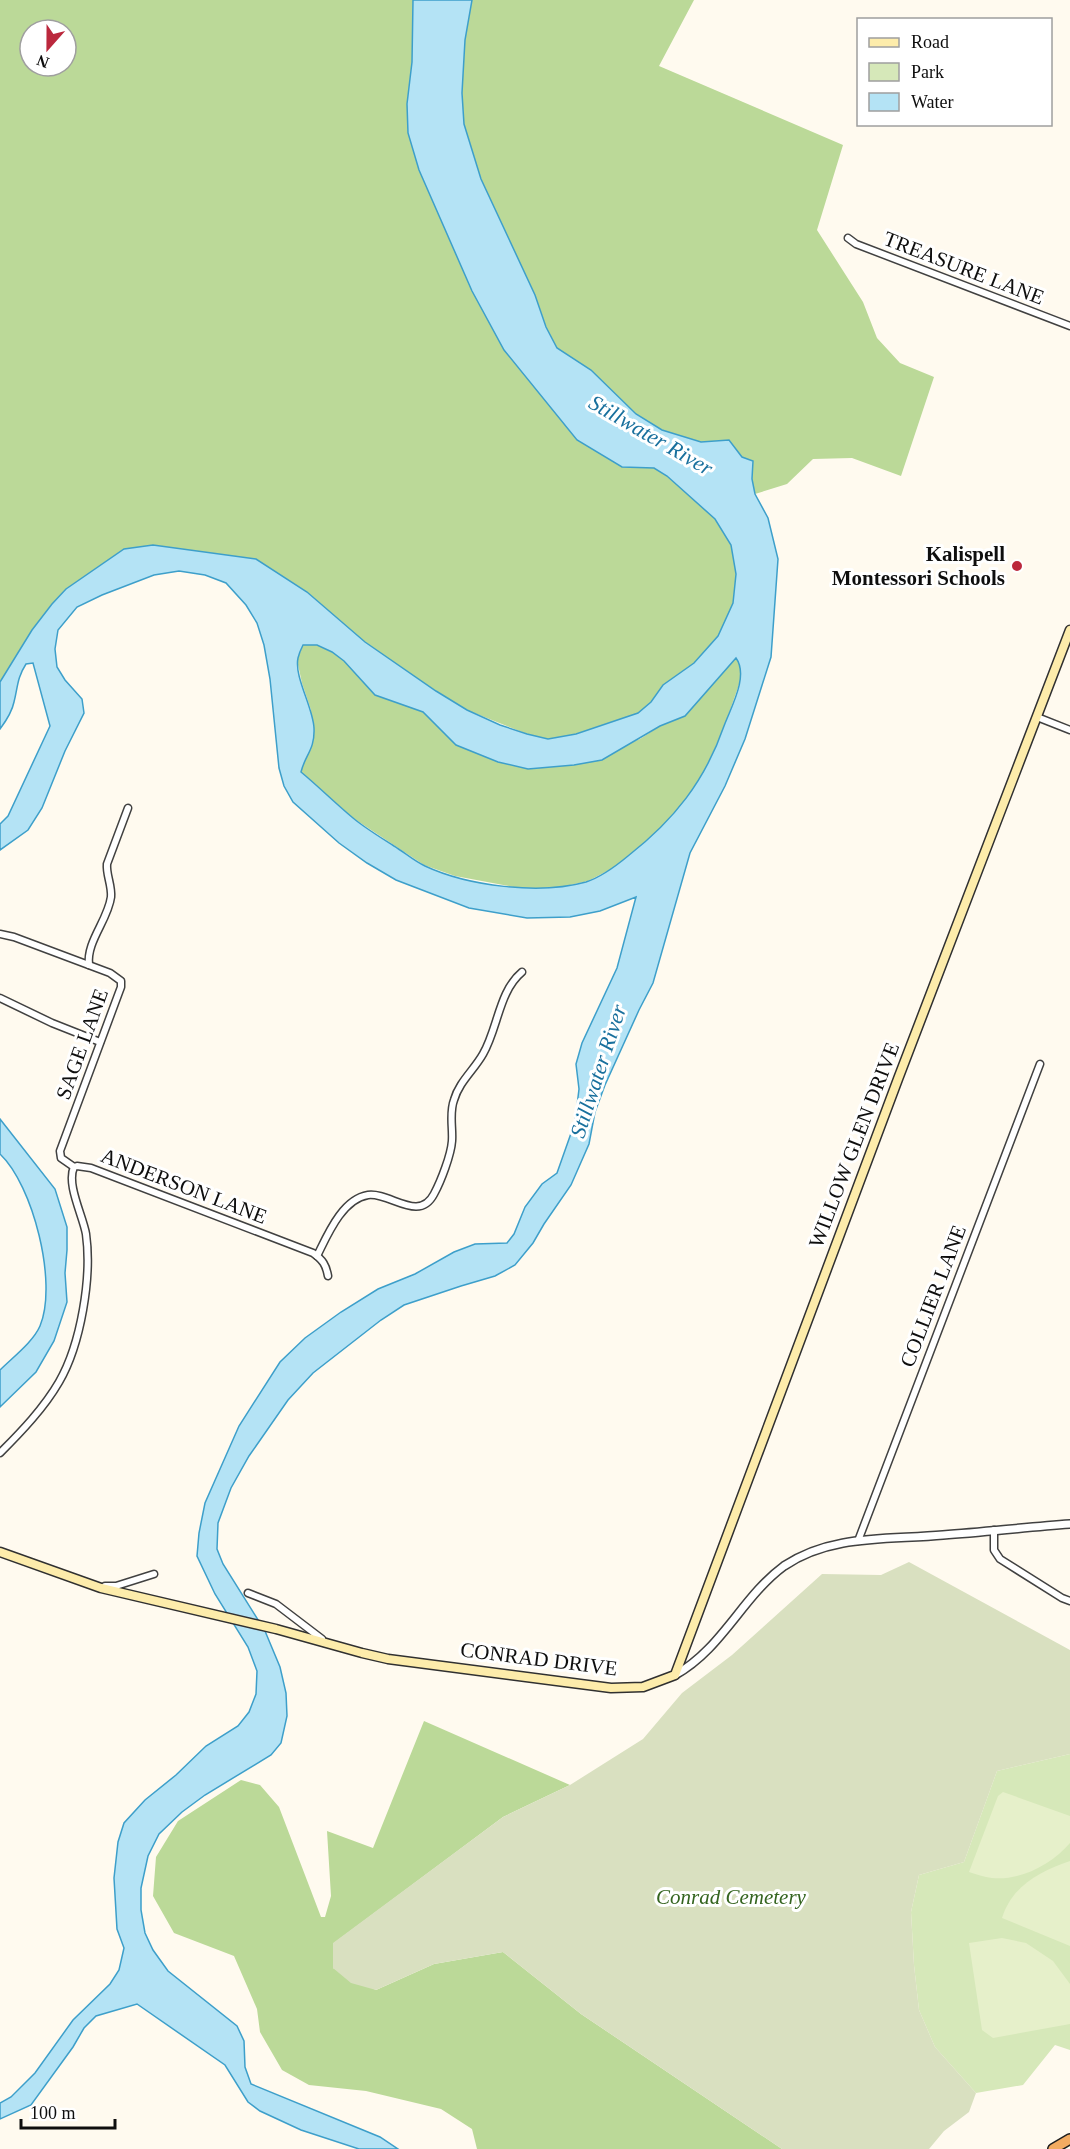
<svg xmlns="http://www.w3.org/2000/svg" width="1070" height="2149" font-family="Georgia,serif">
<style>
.green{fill:#d6e8b9}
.forest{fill:#bbd998;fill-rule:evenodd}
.cemetery{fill:#d9e0c0}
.pitch{fill:#e6f0ca}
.water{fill:#b4e3f5;stroke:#3d9fca;stroke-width:1.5;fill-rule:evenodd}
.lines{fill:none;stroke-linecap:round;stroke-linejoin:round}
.minor-casing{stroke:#414141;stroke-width:9}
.tertiary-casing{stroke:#414141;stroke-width:10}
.secondary-casing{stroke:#303030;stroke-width:11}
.trunk-casing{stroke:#1f1f1f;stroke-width:12}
.minor{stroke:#fff;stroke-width:6}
.tertiary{stroke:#fff;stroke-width:7}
.secondary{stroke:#fdecab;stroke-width:8}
.trunk{stroke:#f3ab61;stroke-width:9}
.poi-dot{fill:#bb283d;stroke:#fff;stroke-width:2}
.labels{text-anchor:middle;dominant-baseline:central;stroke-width:6;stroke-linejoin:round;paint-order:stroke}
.street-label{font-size:21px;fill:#0e0e0e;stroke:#fff}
.poi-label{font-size:21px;font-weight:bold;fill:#0e0e0e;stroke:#fff;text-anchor:end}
.park-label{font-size:21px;font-style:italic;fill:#34641f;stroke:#fff}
.water-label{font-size:22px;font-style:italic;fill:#19709d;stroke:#fff}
</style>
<rect width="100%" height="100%" fill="#fffaef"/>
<!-- green -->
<path class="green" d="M1070,1754v296l-15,-5 -32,40 -47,8 -41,-46 -16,-37 -5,-45 -3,-53 8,-37 45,-13 33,-91z"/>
<!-- forest -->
<g class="forest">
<path d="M0,0h413l-1,62 -5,42 215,363 32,1 13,8 48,43 16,26 5,29 -3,29 -15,33 -24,27 -31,22 -12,17 -13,11 -62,21 -28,5 -21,-5 -60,-24 -64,-40 -38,-28 -58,-50 -51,-33 -103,-14 -29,4 -58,40 -14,15 -20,26 -32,52zM30,30h36v36h-36z"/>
<path d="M472,0h222l-35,66 184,79 -26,85 46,72 14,36 23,25 34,14 -33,99 -49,-18 -39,1 -26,25 -32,10 -3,-15 1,-18 -11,-4 -13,-17 -28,2 -39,-12 -26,-16 -45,-43 -34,-23 -11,-21 -11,-32 -54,-116 -17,-55 -2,-31 3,-53z"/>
<path d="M303,645h14l15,7 12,9 31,34 48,17 33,33 42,17 30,7 46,-4 66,-26 20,-13 25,-10 51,-59 5,8 1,11 -19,54 -20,44 -20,30 -18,21 -21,19 -31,24 -25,13 -27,6 -37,2 -69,-13 -31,-11 -71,-47 -52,-46 10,-62 -9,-27 -5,-23z"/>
<path d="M424,1721l146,64 -67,32 -169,126 -1,25 43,22 58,-26 69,-12 78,62 201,135h-305l-5,-20 -31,-20 -75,-18 -57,-6 -27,-15 -22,-38 -3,-23 -23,-53 -60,-23 -21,-37 3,-39 22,-36 63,-41 19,5 19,22 42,110h4l6,-21 -4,-65 46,17z"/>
</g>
<!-- cemetery -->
<path class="cemetery" d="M909,1562l161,88v104l-73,17 -33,91 -45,13 -8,37 3,53 5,45 16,37 41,46 -7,19 -25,19 -15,18h-147l-201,-135 -78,-62 -69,12 -58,26 -25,-7 -18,-15v-25l170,-126 67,-32 73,-46 39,-46 50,-38 90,-81 59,1z"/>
<!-- pitch -->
<g class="pitch">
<path d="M1003,1792l67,24v27c-18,21 -49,38 -78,35 -8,-1 -16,-4 -23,-6l29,-76z"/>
<path d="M1070,1861v85l-68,-28c10,-32 38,-47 68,-57z"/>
<path d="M1002,1938l24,5 27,18 17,23v40l-77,14 -11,-8 -13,-87z"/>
</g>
<!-- water -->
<g class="water">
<path d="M413,0h59l-7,40 -3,53 2,31 17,55 54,116 11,32 11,21 34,22 45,44 26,16 39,12 28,-2 13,17 11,4 -1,18 3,15 13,24 10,41 -7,98 -26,82 -20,47 -35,67 -37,130 -14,27 -34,75 -10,27 -6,32 -18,41 -27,39 -11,19 -18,22 -20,11 -34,10 -57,19 -23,15 -68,53 -25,27 -39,56 -18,32 -13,35 -1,26 6,15 42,67 15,36 6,26 1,23 -6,27 -10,12 -66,40 -23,17 -23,22 -11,22 -7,32v22l4,23 8,17 15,21 69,55 7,15 1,26 6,17 129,53 18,12h-39l-58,-19 -41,-19 -12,-9 -23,-37 -88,-61 -41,12 -12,12 -11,19 -42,58 -31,14v-16l11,-6 24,-24 38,-53 37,-36 9,-14 5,-22 -7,-19 -3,-51 4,-36 6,-19 21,-23 31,-25 30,-29 32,-20 11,-14 7,-18 1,-23 -9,-24 -33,-53 -18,-38 2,-23 6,-30 34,-77 41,-64 25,-24 36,-26 37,-23 37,-15 39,-22 21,-8 32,-1 7,-9 11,-27 17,-23 15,-11 18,-51 4,-33 -3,-25 6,-21 35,-75 19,-71 -36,14 -30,6 -43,1 -58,-10 -73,-28 -29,-17 -28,-20 -46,-41 -9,-16 -5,-18 -9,-89 -6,-34 -7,-22 -11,-18 -20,-22 -21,-8 -26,-4 -25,4 -52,20 -25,12 -19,23 -3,19 2,18 8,13 17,19 2,14 -19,38 -23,57 -14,22 -28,20v-26l8,-8 42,-90 -17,-63 -7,1c-9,14 -8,22 -12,38 -2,10 -8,19 -14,27v-47l32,-52 20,-26 14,-15 58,-40 29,-4 103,14 51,33 58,50 71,49 31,19 33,15 27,9 21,5 28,-5 62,-21 13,-11 12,-17 31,-22 24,-27 15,-33 3,-29 -5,-29 -16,-26 -48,-43 -13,-8 -32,-1 -45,-27 -73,-90 -32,-59 -53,-121 -11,-37 -1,-29 5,-42zM303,645h14l15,7 12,9 31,34 48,17 33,33 42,17 30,7 46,-4 28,-5 58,-34 25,-10 51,-58c13,18 -5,49 -12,68 -19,55 -50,94 -96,130 -12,10 -27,21 -42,26 -47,13 -118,4 -161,-16 -11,-5 -21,-14 -31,-20 -14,-9 -29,-18 -41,-28 -18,-15 -34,-31 -52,-46 4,-17 14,-22 13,-44 -1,-21 -20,-51 -16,-70 1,-4 3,-9 5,-13z"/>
<path d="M0,1119l55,70 12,38v23l-2,23 2,29 -13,39 -18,31 -36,35v-37c13,-13 33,-28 40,-44 18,-43 -7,-141 -40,-172z"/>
</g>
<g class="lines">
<defs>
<g id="minor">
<path d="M848,238l8,6 214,82"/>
<path d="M1037,717l33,13"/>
<path d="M0,934l14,3 96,36 11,8v6l-61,164 1,7 13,9"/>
<path d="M89,965c-3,-23 19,-45 22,-68 1,-12 -5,-22 -4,-33l21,-56"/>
<path d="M0,998l52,25 48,19"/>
<path d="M317,1256c10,-20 25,-57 51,-61 22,-3 51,28 66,-1 7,-13 17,-39 18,-53 1,-13 -3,-28 2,-41 5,-18 20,-30 29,-46 15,-26 16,-63 39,-82"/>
<path d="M0,1453c21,-21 44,-45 59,-71 22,-38 33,-105 27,-148 -3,-18 -20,-50 -12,-67l3,-1 14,2 222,85c10,7 13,12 15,23"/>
<path d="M994,1530v20l6,9 62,39 8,3"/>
<path d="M858,1541l182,-477"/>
<path d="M105,1586h11l38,-12"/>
<path d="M248,1593l28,11 46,35"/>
</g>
<path id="tertiary" d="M675,1675c47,-26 67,-78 109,-109 47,-32 105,-26 159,-31 42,-3 85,-8 127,-11"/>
<path id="secondary" d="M0,1552l101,36 175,41 86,24 26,6 223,29 32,-1 32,-12 223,-596 172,-449"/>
<path id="trunk" d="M1053,2149l17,-10"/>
</defs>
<!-- minor casing -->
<use href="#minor" class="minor-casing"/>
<!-- tertiary casing -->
<use href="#tertiary" class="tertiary-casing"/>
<!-- secondary casing -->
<use href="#secondary" class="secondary-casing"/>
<!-- trunk casing -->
<use href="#trunk" class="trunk-casing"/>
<!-- minor -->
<use href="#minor" class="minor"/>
<!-- tertiary -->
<use href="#tertiary" class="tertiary"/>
<!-- secondary -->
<use href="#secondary" class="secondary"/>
<!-- trunk -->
<use href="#trunk" class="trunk"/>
</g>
<!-- markers -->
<circle class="poi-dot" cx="1017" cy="566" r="6"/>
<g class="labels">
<!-- street labels -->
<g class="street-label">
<text transform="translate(964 268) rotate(21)">TREASURE LANE</text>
<text transform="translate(82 1044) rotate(-70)">SAGE LANE</text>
<text transform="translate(854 1145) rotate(-69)">WILLOW GLEN DRIVE</text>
<text transform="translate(184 1186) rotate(21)">ANDERSON LANE</text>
<text transform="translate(933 1296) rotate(-69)">COLLIER LANE</text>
<text transform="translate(539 1659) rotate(7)">CONRAD DRIVE</text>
</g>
<!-- poi labels -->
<g class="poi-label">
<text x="1005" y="554">Kalispell<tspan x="1005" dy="24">Montessori Schools</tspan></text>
</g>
<!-- park labels -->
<g class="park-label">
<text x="731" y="1897">Conrad Cemetery</text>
</g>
<!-- water labels -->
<g class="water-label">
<text transform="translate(651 435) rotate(30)">Stillwater River</text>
<text transform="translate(598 1071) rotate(-72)">Stillwater River</text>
</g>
</g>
<!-- legend -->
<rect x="857" y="18" width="195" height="108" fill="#ffffff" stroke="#9f9f9f" stroke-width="1.5"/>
<rect x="869" y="38" width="30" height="9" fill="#fdecab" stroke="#9f9f9f" stroke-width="1.5"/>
<text x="911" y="48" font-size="18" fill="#0e0e0e">Road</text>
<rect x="869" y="63" width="30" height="18" fill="#d6e8b9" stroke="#9f9f9f" stroke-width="1.5"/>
<text x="911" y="78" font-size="18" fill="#0e0e0e">Park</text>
<rect x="869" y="93" width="30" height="18" fill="#b4e3f5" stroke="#9f9f9f" stroke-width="1.5"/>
<text x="911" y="108" font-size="18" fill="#0e0e0e">Water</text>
<!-- north arrow -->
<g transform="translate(48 48) rotate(201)"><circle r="28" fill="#ffffff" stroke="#9f9f9f" stroke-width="1.5"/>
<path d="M0-4.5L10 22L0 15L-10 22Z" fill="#bb283d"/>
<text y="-9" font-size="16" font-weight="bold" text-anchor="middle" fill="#0e0e0e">N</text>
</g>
<!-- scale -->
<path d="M21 2119v9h94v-9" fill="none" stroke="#0e0e0e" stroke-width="3"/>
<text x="30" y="2119" font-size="18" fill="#0e0e0e" stroke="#ffffff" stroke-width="4.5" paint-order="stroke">100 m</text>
</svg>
